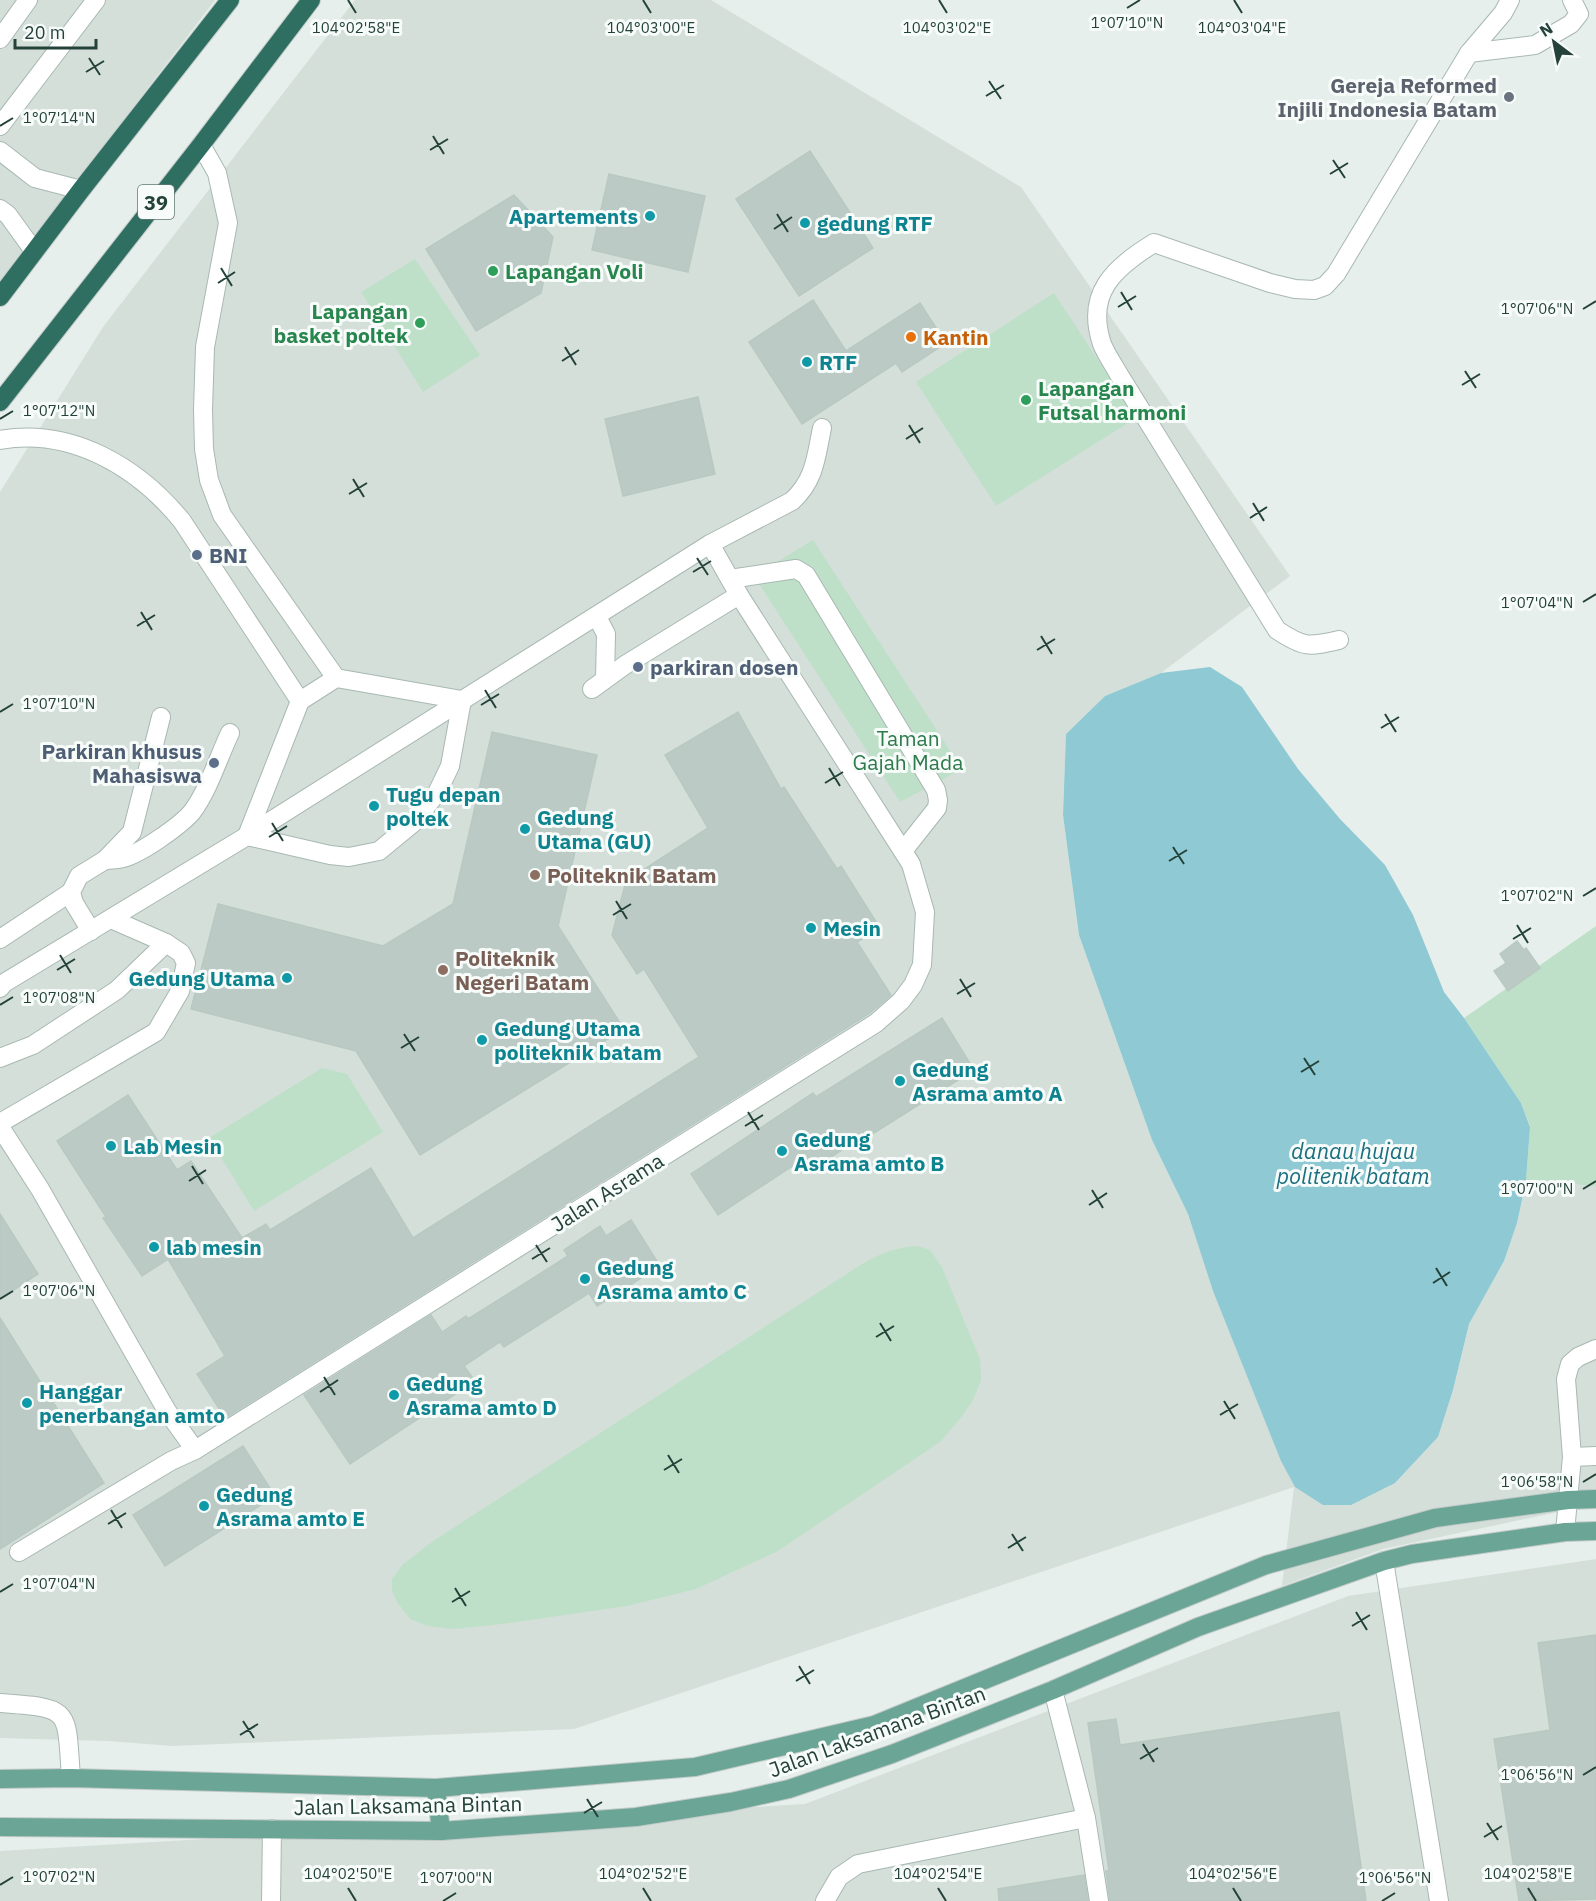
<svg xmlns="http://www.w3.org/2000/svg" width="1596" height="1901" font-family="'IBM Plex Sans',sans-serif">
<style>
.built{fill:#d4dfda}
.green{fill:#bfe0c8}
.water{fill:#8ec9d4}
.building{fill:#bbcac4;stroke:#b8c9c2;stroke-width:1.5}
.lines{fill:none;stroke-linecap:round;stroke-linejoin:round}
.minor-casing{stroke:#a8b8b2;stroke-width:20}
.major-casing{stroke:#c2cac8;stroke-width:20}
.highway-casing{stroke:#c2cac8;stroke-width:20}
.minor{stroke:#fff;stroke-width:18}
.major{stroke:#6aa596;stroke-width:18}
.highway{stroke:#2f6f62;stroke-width:18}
.ticks{fill:none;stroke:#24423a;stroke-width:2}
.worship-dot{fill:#6b7280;stroke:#f7fbf9;stroke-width:2}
.culture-dot{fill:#0f9aa8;stroke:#f7fbf9;stroke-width:2}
.leisure-dot{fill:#2e9e5b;stroke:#f7fbf9;stroke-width:2}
.food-dot{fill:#e8710a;stroke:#f7fbf9;stroke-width:2}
.service-dot{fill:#5c6f8a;stroke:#f7fbf9;stroke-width:2}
.education-dot{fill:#8d6e63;stroke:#f7fbf9;stroke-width:2}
.labels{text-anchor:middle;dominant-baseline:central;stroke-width:6;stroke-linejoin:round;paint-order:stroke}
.shield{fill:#f7fbf9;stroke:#637a73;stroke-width:1.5}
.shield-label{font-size:20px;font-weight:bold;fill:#24423a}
.worship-label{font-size:21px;font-weight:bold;fill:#5b616d;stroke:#f7fbf9;text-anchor:end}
.culture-label{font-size:21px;font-weight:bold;fill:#0d838f;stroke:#f7fbf9;text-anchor:start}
.leisure-label{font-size:21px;font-weight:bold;fill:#27864d;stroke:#f7fbf9;text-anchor:start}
.food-label{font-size:21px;font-weight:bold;fill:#c56008;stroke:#f7fbf9;text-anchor:start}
.service-label{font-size:21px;font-weight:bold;fill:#4e5e75;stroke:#f7fbf9;text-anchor:start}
.park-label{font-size:21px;fill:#2d7a4b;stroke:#f7fbf9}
.education-label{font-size:21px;font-weight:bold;fill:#785e54;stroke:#f7fbf9;text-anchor:start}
.street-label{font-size:21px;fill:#24423a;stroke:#f7fbf9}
.water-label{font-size:22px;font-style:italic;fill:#1c6f80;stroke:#f7fbf9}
.ticks-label{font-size:15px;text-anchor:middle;fill:#24423a;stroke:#f7fbf9;stroke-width:6;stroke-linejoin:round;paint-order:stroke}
</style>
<rect width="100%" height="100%" fill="#e6efeb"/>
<!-- built -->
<g class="built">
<path d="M0,0h215l-215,282z"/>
<path d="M355,0h356l310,187 269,389 -129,97 -56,23 -39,38 -3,81 16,120 73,205 36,74 25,77 30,73 152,119 43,-46 15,-47 16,-66 35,-63 13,-38 9,-42 70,5v318l-213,45 -101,37 12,-99 -720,242 -401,17 -65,-5 -108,-3v-1246l103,-165z"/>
<path d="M1596,1559v342h-1596v-50l805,-47 543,-208z"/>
</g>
<!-- green -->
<g class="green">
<path d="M415,259l65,96 -57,37 -62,-100z"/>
<path d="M1054,293l82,125 -140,88 -80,-124z"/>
<path d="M813,540l149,229 -62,33 -146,-226z"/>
<path d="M1596,926v260l-70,-5 4,-55 -9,-23 -57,-85z"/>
<path d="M322,1068l25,6 36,58 -129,79 -45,-73z"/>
<path d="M918,1246l12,4 12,17 38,92 1,21 -8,20 -13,19 -20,23 -162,109 -82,38 -69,17 -125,18 -48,5 -26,-3 -18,-7 -13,-17 -5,-11v-12l11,-15 30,-23 429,-277c19,-11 34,-17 56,-18z"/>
</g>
<!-- water -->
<path class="water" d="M1210,667l32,20 56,82 42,50 45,46 28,50 31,77 20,26 57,85 9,24 -4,54 -9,42 -13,38 -35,63 -16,66 -15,47 -43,46 -44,22h-28l-28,-18 -14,-26 -68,-170 -25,-77 -36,-74 -73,-205 -16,-120 3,-81 39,-38 56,-23z"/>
<!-- building -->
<g class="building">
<path d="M810,151l63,97 -74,48 -63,-97z"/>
<path d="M609,174l96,22 -17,76 -96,-22z"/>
<path d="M514,195l39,42 -12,56 -65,38 -50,-82z"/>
<path d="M813,300l33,51 74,-48 26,40 -44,29 -6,-9 -94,61 -53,-82z"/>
<path d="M698,397l17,77 -92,22 -18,-77z"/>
<path d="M738,712l43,77 3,-2 53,82 4,-3 39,62 -23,14 34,53 -21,18 -645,405 -28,-44 28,-18 -57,-97 -26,17 -39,-58 3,-1 -49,-76 71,-46 49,75 14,-9 51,77 24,-14 4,6 101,-62 42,70 286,-181 -55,-88 -7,5 -25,-39 14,-54 82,-53 -43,-73z"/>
<path d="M492,732l105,23 -39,171 66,103 -204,126 -64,-104 -165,-42 27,-105 165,42 70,-42z"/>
<path d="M1517,941l7,9 2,-2 14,20 -32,23 -14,-20 12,-8 -6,-9z"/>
<path d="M942,1018l32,52 -116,73 -1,-3 -44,29 -7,-12 -88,58 -27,-41 122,-81 3,4z"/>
<path d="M0,1214l38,60 -38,25z"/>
<path d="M631,1220l29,46 -63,40 -8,-13 -85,54 -4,-5 -36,24 11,15 -125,83 -46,-69 127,-80 11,17 24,-16 2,3 100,-63 -4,-6 36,-24 6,10z"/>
<path d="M0,1318l104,165 -104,66z"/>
<path d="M243,1446l32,50 -110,70 -32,-51z"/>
<path d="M1596,1635v264l-77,2 -25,-162 56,-9 -12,-87z"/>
<path d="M1339,1712l27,189h-256l-4,-30h3l-21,-148 28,-4 4,26z"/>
<path d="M1084,1875l4,26h-89l-1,-12z"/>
</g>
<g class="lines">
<defs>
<g id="minor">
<path d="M0,39l28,-39"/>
<path d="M1469,53l34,-40 7,-13"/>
<path d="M0,126l96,-126"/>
<path d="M201,145l16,28 11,50 -23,124 -2,63 1,39 5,31 13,35 114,163"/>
<path d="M0,151l35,27 46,12"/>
<path d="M0,209l8,6 26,36"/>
<path d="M0,440c71,-13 138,27 182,81l118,180"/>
<path d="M730,579l66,-10 10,6 130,215 2,10 -1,8 -34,43"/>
<path d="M597,617l9,17 -1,45"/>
<path d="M1339,640c-30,7 -35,8 -62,-10l-159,-257c-5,-9 -12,-19 -16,-29 -17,-51 12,-76 52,-101l116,40 25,6 19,1 11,-4 11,-12 133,-221 66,-8 36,-21 8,-10 -7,-14"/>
<path d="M592,689l33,-24 114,-70"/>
<path d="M247,836l53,-135 36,-23 126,22"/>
<path d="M247,836l83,19 19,2 30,-6 34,-28 24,-30 13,-27 12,-66"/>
<path d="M105,860c6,-1 12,0 18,-2 17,-4 57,-32 69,-46 17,-23 26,-54 38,-79"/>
<path d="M91,931l-17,-28 -3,-11 8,-16 26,-16 27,-28 29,-115"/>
<path d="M0,939l71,-47"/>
<path d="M0,988l4,-5 243,-147 463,-292 82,-43c23,-21 24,-44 30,-73"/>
<path d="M0,1058l33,-13 84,-55 49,-47"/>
<path d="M0,1123l156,-91 24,-41 6,-28 -5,-10 -15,-10 -55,-24"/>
<path d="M0,1127l40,62 127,222 28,39"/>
<path d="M1572,1457l24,-1"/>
<path d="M1565,1532l7,-75 -6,-78 4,-15 8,-7 18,-8"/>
<path d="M19,1552l152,-91 24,-11 681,-427 25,-22 12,-16 9,-20 3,-53 -14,-48 -172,-269 -29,-51"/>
<path d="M1384,1561l55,340"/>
<path d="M1053,1690l33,128 13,83"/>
<path d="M0,1703c73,5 66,6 71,75"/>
<path d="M271,1901l1,-72"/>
<path d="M825,1901l14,-24 19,-13 228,-46"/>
</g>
<g id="major">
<path d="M0,1779l71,-1 365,10 259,-21 179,-42 392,-160 169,-47 133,-18 28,-1"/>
<path d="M436,1788l5,43"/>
<path d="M0,1827l441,4 195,-14 95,-15 58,-13 103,-35 161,-64 145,-63 186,-66 28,-7 153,-22 31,-1"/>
</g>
<g id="highway">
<path d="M0,297l81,-107 149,-190"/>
<path d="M0,402l201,-257 110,-145"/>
</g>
</defs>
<!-- minor casing -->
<use href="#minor" class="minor-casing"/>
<!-- major casing -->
<use href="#major" class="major-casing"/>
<!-- highway casing -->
<use href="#highway" class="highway-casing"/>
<!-- minor -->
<use href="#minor" class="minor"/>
<!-- major -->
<use href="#major" class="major"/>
<!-- highway -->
<use href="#highway" class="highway"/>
</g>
<!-- ticks -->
<path class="ticks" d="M348,0l8,13M643,0l8,13M939,0l8,13M1234,0l8,13M1127,8l13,-8M89,58l11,17M86,72l18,-11M989,81l12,18M986,96l18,-11M0,126l13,-8M433,136l11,18M430,150l18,-11M1333,160l12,18M1330,174l18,-11M777,214l11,18M774,229l18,-12M221,268l11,18M218,283l17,-11M1121,292l11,18M1118,307l18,-11M1583,309l13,-8M565,347l11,18M562,361l17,-11M1465,371l11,17M1462,385l18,-11M0,419l13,-8M909,425l11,18M906,439l17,-11M353,479l11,18M349,494l18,-11M1253,503l11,18M1250,518l17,-11M697,558l11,17M693,572l18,-11M1583,602l13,-8M141,612l11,18M137,626l18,-11M1041,636l11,18M1037,650l18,-11M485,690l11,18M481,705l18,-11M0,712l13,-8M1385,714l11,18M1381,728l18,-11M829,768l11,18M825,783l18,-11M272,823l11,18M269,837l18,-11M1173,847l11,17M1169,861l18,-11M1583,896l13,-8M616,901l11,18M613,915l18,-11M1517,925l11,18M1513,939l18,-11M60,955l11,18M57,970l18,-11M960,979l11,18M957,994l18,-11M0,1005l13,-8M404,1034l11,17M401,1048l18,-11M1304,1058l11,17M1301,1072l18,-11M748,1112l11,18M745,1126l18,-11M192,1166l11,18M189,1181l17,-11M1583,1189l13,-8M1092,1190l11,18M1089,1205l18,-12M536,1245l11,17M532,1259l18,-11M1436,1268l11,18M1433,1283l17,-11M0,1299l13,-8M880,1323l11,18M876,1337l18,-11M324,1377l11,18M320,1392l18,-12M1224,1401l11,18M1220,1415l18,-11M668,1455l11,18M664,1470l18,-11M1583,1482l13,-8M111,1510l11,18M108,1524l18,-11M1012,1534l11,17M1008,1548l18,-11M455,1588l11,18M0,1592l13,-8M452,1602l18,-11M1356,1612l11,18M1352,1626l18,-11M799,1666l11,18M796,1681l18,-11M243,1721l11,17M240,1735l18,-11M1143,1744l11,18M1140,1759l18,-11M1583,1775l13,-8M587,1799l11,18M584,1813l18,-11M1487,1823l11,17M1484,1837l18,-11M0,1885l13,-8M348,1888l8,13M643,1888l8,13M938,1888l8,13M1233,1888l8,13M1528,1888l8,13M443,1901l13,-8M1382,1901l13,-8"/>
<!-- markers -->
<circle class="worship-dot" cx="1509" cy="97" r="6"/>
<g class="culture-dot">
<circle cx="650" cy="216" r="6"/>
<circle cx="805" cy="223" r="6"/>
<circle cx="807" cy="362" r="6"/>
<circle cx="374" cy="806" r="6"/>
<circle cx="525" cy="829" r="6"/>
<circle cx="811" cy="928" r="6"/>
<circle cx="287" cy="978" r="6"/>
<circle cx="482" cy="1040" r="6"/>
<circle cx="900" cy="1081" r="6"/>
<circle cx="111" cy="1146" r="6"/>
<circle cx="782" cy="1151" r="6"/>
<circle cx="154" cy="1247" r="6"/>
<circle cx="585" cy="1279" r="6"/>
<circle cx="394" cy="1395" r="6"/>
<circle cx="27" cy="1403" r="6"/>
<circle cx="204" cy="1506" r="6"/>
</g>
<g class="leisure-dot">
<circle cx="493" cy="271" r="6"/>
<circle cx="420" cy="323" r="6"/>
<circle cx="1026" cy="400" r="6"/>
</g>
<circle class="food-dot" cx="911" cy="337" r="6"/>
<g class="service-dot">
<circle cx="197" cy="555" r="6"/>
<circle cx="638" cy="667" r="6"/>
<circle cx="214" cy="763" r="6"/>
</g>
<g class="education-dot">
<circle cx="535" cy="875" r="6"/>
<circle cx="443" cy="970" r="6"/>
</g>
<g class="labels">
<!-- shield labels -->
<rect class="shield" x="138" y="185" width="36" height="34" rx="4.5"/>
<g class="shield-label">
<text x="156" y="202">39</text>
</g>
<!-- worship labels -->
<g class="worship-label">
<text x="1497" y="85">Gereja Reformed<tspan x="1497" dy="24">Injili Indonesia Batam</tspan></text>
</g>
<!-- culture labels -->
<g class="culture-label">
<text x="638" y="216" text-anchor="end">Apartements</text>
<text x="817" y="223">gedung RTF</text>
<text x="819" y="362">RTF</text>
<text x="386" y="794">Tugu depan<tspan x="386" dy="24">poltek</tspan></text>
<text x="537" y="817">Gedung<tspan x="537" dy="24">Utama (GU)</tspan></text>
<text x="823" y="928">Mesin</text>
<text x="275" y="978" text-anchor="end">Gedung Utama</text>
<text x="494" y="1028">Gedung Utama<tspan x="494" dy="24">politeknik batam</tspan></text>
<text x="912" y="1069">Gedung<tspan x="912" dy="24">Asrama amto A</tspan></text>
<text x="794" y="1139">Gedung<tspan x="794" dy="24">Asrama amto B</tspan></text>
<text x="123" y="1146">Lab Mesin</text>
<text x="166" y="1247">lab mesin</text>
<text x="597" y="1267">Gedung<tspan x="597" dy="24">Asrama amto C</tspan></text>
<text x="406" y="1383">Gedung<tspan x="406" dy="24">Asrama amto D</tspan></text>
<text x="39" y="1391">Hanggar<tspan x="39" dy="24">penerbangan amto</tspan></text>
<text x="216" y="1494">Gedung<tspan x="216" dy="24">Asrama amto E</tspan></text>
</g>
<!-- leisure labels -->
<g class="leisure-label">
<text x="505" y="271">Lapangan Voli</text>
<text x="408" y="311" text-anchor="end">Lapangan<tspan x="408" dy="24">basket poltek</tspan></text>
<text x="1038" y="388">Lapangan<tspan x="1038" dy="24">Futsal harmoni</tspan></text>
</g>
<!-- food labels -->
<g class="food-label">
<text x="923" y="337">Kantin</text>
</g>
<!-- service labels -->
<g class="service-label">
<text x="209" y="555">BNI</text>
<text x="650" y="667">parkiran dosen</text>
<text x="202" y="751" text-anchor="end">Parkiran khusus<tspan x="202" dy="24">Mahasiswa</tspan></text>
</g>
<!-- park labels -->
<g class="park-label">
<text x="908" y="738">Taman<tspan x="908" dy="24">Gajah Mada</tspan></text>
</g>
<!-- education labels -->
<g class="education-label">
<text x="547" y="875">Politeknik Batam</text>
<text x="455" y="958">Politeknik<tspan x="455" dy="24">Negeri Batam</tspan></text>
</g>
<!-- street labels -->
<g class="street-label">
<text transform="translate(607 1192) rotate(-32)">Jalan Asrama</text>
<text transform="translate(877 1731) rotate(-20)">Jalan Laksamana Bintan</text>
<text transform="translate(408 1805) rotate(-1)">Jalan Laksamana Bintan</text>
</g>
<!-- water labels -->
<g class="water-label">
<text x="1353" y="1150">danau hujau<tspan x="1353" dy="25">politenik batam</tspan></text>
</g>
</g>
<g class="ticks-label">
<text x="1127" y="28">1°07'10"N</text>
<text x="947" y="33">104°03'02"E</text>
<text x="356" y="33">104°02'58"E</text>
<text x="651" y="33">104°03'00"E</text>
<text x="1242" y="33">104°03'04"E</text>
<text x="59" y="123">1°07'14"N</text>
<text x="1537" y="314">1°07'06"N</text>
<text x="59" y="416">1°07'12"N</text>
<text x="1537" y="608">1°07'04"N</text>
<text x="59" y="709">1°07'10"N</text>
<text x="1537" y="901">1°07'02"N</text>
<text x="59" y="1003">1°07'08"N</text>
<text x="1537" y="1194">1°07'00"N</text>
<text x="59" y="1296">1°07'06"N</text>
<text x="1537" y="1487">1°06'58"N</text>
<text x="59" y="1589">1°07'04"N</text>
<text x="1537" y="1780">1°06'56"N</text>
<text x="348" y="1879">104°02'50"E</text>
<text x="643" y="1879">104°02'52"E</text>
<text x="938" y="1879">104°02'54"E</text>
<text x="1233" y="1879">104°02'56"E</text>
<text x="1528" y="1879">104°02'58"E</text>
<text x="59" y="1882">1°07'02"N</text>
<text x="456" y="1883">1°07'00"N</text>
<text x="1395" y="1883">1°06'56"N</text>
</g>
<!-- north arrow -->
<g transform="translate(1554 42) rotate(328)" stroke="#f7fbf9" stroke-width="4.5" paint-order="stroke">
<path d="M0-4.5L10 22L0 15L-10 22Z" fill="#24423a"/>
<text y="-9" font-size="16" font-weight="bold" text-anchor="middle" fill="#24423a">N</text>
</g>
<!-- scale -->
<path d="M15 39v9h81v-9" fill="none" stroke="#24423a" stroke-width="3"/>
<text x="24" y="39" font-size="18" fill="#24423a" stroke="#f7fbf9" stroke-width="4.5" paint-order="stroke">20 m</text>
</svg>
